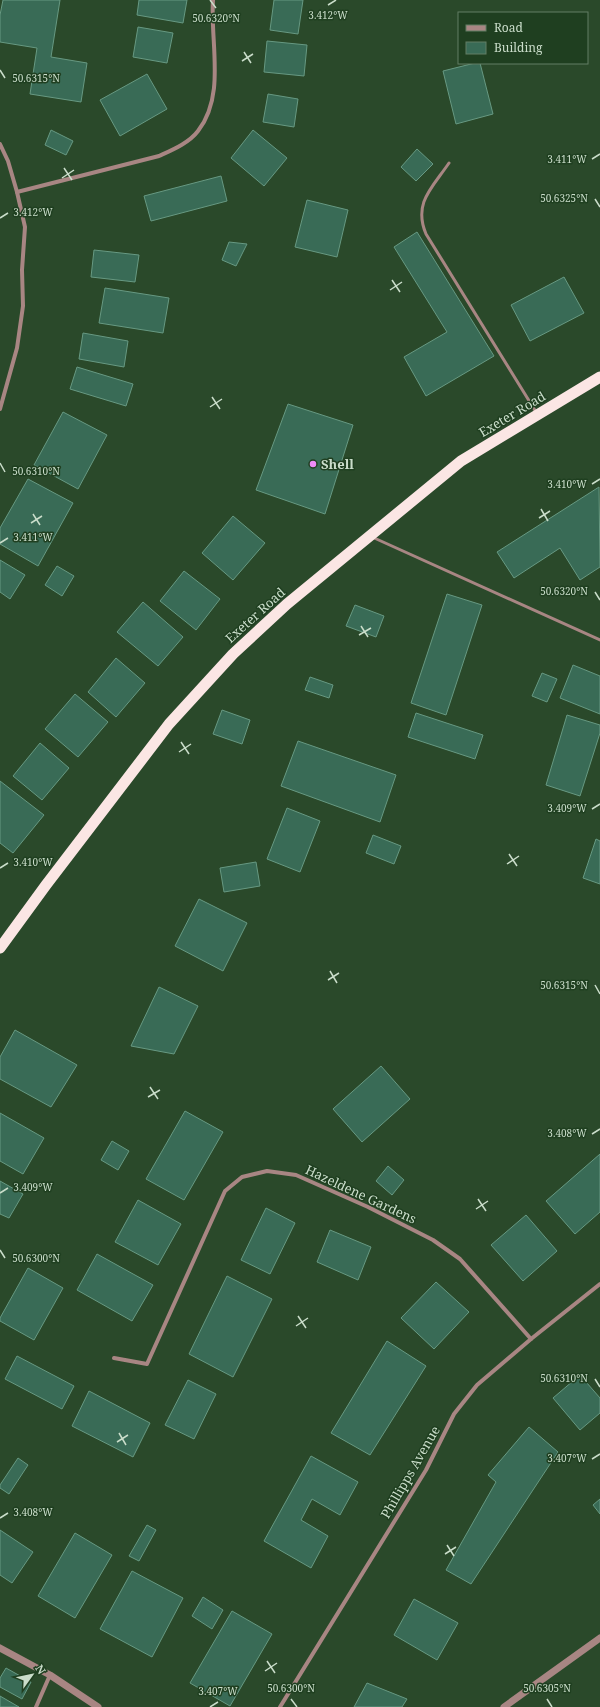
<svg xmlns="http://www.w3.org/2000/svg" width="600" height="1707" font-family="'Noto Serif',serif">
<style>
.building{fill:#396b56;stroke:#679982}
.lines{fill:none;stroke-linecap:round;stroke-linejoin:round}
.service{stroke:#a88683;stroke-width:3}
.minor{stroke:#a88683;stroke-width:4}
.tertiary{stroke:#a88683;stroke-width:7}
.trunk{stroke:#fbe6e4;stroke-width:11}
.ticks{fill:none;stroke:#caddca;stroke-width:1.5}
.poi-dot{fill:#ef8bf7;stroke:#1f3f20;stroke-width:1.5}
.labels{text-anchor:middle;dominant-baseline:central;stroke-width:3;stroke-linejoin:round;paint-order:stroke}
.street-label{font-size:13px;fill:#caddca;stroke:#1f3f20}
.poi-label{font-size:13px;font-weight:bold;fill:#caddca;stroke:#1f3f20;text-anchor:start}
.ticks-label{font-size:10px;text-anchor:middle;fill:#caddca;stroke:#1f3f20;stroke-width:3;stroke-linejoin:round;paint-order:stroke}
</style>
<rect width="100%" height="100%" fill="#2a492a"/>
<!-- building -->
<g class="building">
<path d="M3,0h57l-9,57 36,6 -6,39 -51,-8 7,-46 -37,-6v-27z"/>
<path d="M139,0h48l-4,23 -46,-8z"/>
<path d="M274,0h29l-5,34 -28,-4z"/>
<path d="M138,27l35,6 -6,30 -34,-6z"/>
<path d="M267,41l40,4 -3,31 -40,-4z"/>
<path d="M475,63h5l13,51 -37,10 -13,-53z"/>
<path d="M147,74l20,35 -47,27 -20,-36z"/>
<path d="M268,94l30,5 -4,28 -31,-5z"/>
<path d="M51,130l22,11 -7,14 -21,-10z"/>
<path d="M253,130l34,28 -23,28 -33,-28z"/>
<path d="M417,149l16,15 -17,17 -15,-14z"/>
<path d="M221,176l6,25 -76,20 -7,-25z"/>
<path d="M307,200l41,10 -11,47 -42,-10z"/>
<path d="M417,232l77,124 -68,40 -22,-39 43,-25 -53,-85z"/>
<path d="M229,242l18,2 -11,22 -14,-6z"/>
<path d="M94,250l45,5 -4,27 -44,-5z"/>
<path d="M564,277l20,36 -54,28 -19,-36z"/>
<path d="M105,288l64,10 -6,35 -64,-10z"/>
<path d="M83,333l45,8 -4,26 -45,-8z"/>
<path d="M77,367l56,17 -7,22 -56,-17z"/>
<path d="M288,404l65,21 -28,89 -69,-24z"/>
<path d="M63,412l44,23 -29,54 -44,-24z"/>
<path d="M28,479l45,24 -35,63 -38,-22v-16z"/>
<path d="M599,487l1,80 -20,13 -20,-32 -46,30 -17,-26z"/>
<path d="M233,516l32,27 -32,37 -31,-27z"/>
<path d="M0,560l25,15 -15,24 -10,-7z"/>
<path d="M57,566l17,10 -12,20 -17,-11z"/>
<path d="M184,571l36,28 -24,31 -36,-29z"/>
<path d="M447,594l35,11 -36,110 -35,-12z"/>
<path d="M143,602l40,35 -25,29 -41,-34z"/>
<path d="M355,605l29,11 -8,21 -30,-11z"/>
<path d="M116,658l29,25 -29,34 -28,-25z"/>
<path d="M573,665l27,11v38l-40,-16z"/>
<path d="M542,673l15,6 -10,23 -15,-6z"/>
<path d="M310,677l23,8 -4,13 -24,-8z"/>
<path d="M75,694l33,28 -30,35 -33,-28z"/>
<path d="M222,710l28,10 -8,24 -29,-10z"/>
<path d="M416,713l67,22 -8,24 -67,-22z"/>
<path d="M567,715l33,10v8l-20,63 -34,-11z"/>
<path d="M298,741l98,34 -16,47 -99,-36z"/>
<path d="M40,743l29,25 -27,32 -29,-24z"/>
<path d="M0,781l44,34 -31,38 -13,-10z"/>
<path d="M287,808l33,13 -20,51 -33,-13z"/>
<path d="M373,835l28,11 -7,18 -28,-11z"/>
<path d="M596,839l4,2v43l-17,-6z"/>
<path d="M256,862l4,24 -36,6 -4,-24z"/>
<path d="M199,899l48,24 -24,48 -48,-25z"/>
<path d="M159,987l39,19 -24,48 -43,-8z"/>
<path d="M15,1030l62,35 -26,42 -51,-28v-22z"/>
<path d="M381,1066l29,33 -48,43 -29,-33z"/>
<path d="M185,1111l38,21 -39,68 -38,-21z"/>
<path d="M0,1113l44,25 -21,36 -23,-13z"/>
<path d="M112,1141l17,10 -11,19 -17,-10z"/>
<path d="M600,1154v58l-25,22 -29,-33z"/>
<path d="M388,1166l16,14 -12,15 -16,-14z"/>
<path d="M0,1181l23,13 -14,24 -9,-4z"/>
<path d="M138,1200l43,24 -23,41 -43,-23z"/>
<path d="M266,1208l29,15 -25,51 -29,-14z"/>
<path d="M526,1215l31,36 -34,30 -32,-36z"/>
<path d="M330,1230l41,17 -13,33 -41,-18z"/>
<path d="M97,1254l56,31 -21,36 -55,-31z"/>
<path d="M28,1268l35,20 -29,52 -34,-19v-3z"/>
<path d="M227,1276l45,23 -39,78 -44,-23z"/>
<path d="M436,1282l33,30 -35,37 -33,-31z"/>
<path d="M387,1341l39,25 -56,89 -39,-22z"/>
<path d="M17,1356l57,30 -12,23 -57,-30z"/>
<path d="M580,1375l20,23v15l-20,17 -27,-32z"/>
<path d="M188,1380l28,14 -22,45 -29,-14z"/>
<path d="M89,1391l61,32 -17,34 -61,-31z"/>
<path d="M529,1427l29,25 -87,132 -25,-14 50,-88 -8,-7z"/>
<path d="M311,1456l47,26 -18,33 -28,-16 -11,21 27,16 -17,32 -47,-27z"/>
<path d="M18,1458l10,7 -19,29 -9,-6v-3z"/>
<path d="M600,1499v15l-7,-9z"/>
<path d="M147,1525l9,5 -17,31 -10,-5z"/>
<path d="M0,1530l33,22 -21,31 -12,-8z"/>
<path d="M75,1533l37,22 -37,63 -37,-22z"/>
<path d="M132,1571l51,27 -31,59 -52,-28z"/>
<path d="M203,1597l20,13 -11,19 -20,-13z"/>
<path d="M414,1599l44,24 -21,37 -43,-25z"/>
<path d="M232,1611l40,23 -42,72 -40,-23z"/>
<path d="M6,1668l25,14 -9,17 -22,-12v-9z"/>
<path d="M367,1683l40,16 -5,8h-48z"/>
<path d="M0,1696l19,11h-19z"/>
</g>
<g class="lines">
<!-- service -->
<g class="service">
<path d="M449,163c-17,25 -36,40 -23,71l110,178"/>
<path d="M372,537l228,103"/>
</g>
<!-- minor -->
<g class="minor">
<path d="M0,144l8,17 9,31 8,35 -3,43 1,36 -6,42 -17,61"/>
<path d="M17,192l142,-36c13,-6 30,-13 39,-25 28,-36 12,-88 15,-131"/>
<path d="M114,1358l33,6 78,-173 17,-14 25,-6 29,4 72,32 65,33 27,19 71,80"/>
<path d="M36,1707l14,-32"/>
<path d="M280,1707l146,-237 28,-56 23,-29 54,-46 69,-55"/>
</g>
<!-- tertiary -->
<g class="tertiary">
<path d="M0,1648l50,27 48,32"/>
<path d="M504,1707l96,-69"/>
</g>
<!-- trunk -->
<path class="trunk" d="M0,948l46,-63 123,-161 64,-70 54,-50 174,-143 139,-84"/>
</g>
<!-- ticks -->
<path class="ticks" d="M210,0l6,8M328,5l8,-5M244,52l7,11M242,61l11,-7M0,70l5,8M592,159l8,-5M64,168l8,12M62,178l12,-8M595,199l5,8M0,218l8,-5M392,280l8,12M390,290l12,-8M212,397l8,12M210,407l12,-8M0,463l5,9M592,484l8,-5M541,509l7,12M33,514l7,11M539,518l11,-7M31,523l11,-7M0,543l8,-5M595,592l5,8M361,626l7,11M359,635l12,-7M181,742l8,12M179,752l12,-8M592,809l8,-5M509,854l8,12M507,864l12,-8M0,868l8,-5M330,971l7,12M328,980l11,-7M595,985l5,9M150,1087l8,12M148,1097l12,-7M592,1134l8,-5M0,1193l8,-5M478,1199l8,12M476,1209l12,-8M0,1250l5,8M298,1316l8,12M296,1326l12,-8M595,1379l5,8M119,1433l7,12M117,1442l11,-7M592,1459l8,-5M0,1518l8,-5M447,1545l7,11M445,1554l11,-7M267,1661l8,12M265,1671l12,-8M291,1699l6,8M547,1699l5,8M210,1707l8,-5"/>
<!-- markers -->
<circle class="poi-dot" cx="313" cy="464" r="4"/>
<g class="labels">
<!-- street labels -->
<g class="street-label">
<text transform="translate(512 414) rotate(-31)">Exeter Road</text>
<text transform="translate(255 615) rotate(-42)">Exeter Road</text>
<text transform="translate(361 1194) rotate(25)">Hazeldene Gardens</text>
<text transform="translate(410 1472) rotate(-60)">Phillipps Avenue</text>
</g>
<!-- poi labels -->
<g class="poi-label">
<text x="321" y="464">Shell</text>
</g>
</g>
<g class="ticks-label">
<text x="328" y="19">3.412°W</text>
<text x="216" y="22">50.6320°N</text>
<text x="36" y="82">50.6315°N</text>
<text x="567" y="163">3.411°W</text>
<text x="564" y="202">50.6325°N</text>
<text x="33" y="216">3.412°W</text>
<text x="36" y="475">50.6310°N</text>
<text x="567" y="488">3.410°W</text>
<text x="33" y="541">3.411°W</text>
<text x="564" y="595">50.6320°N</text>
<text x="567" y="812">3.409°W</text>
<text x="33" y="866">3.410°W</text>
<text x="564" y="989">50.6315°N</text>
<text x="567" y="1137">3.408°W</text>
<text x="33" y="1191">3.409°W</text>
<text x="36" y="1262">50.6300°N</text>
<text x="564" y="1382">50.6310°N</text>
<text x="567" y="1462">3.407°W</text>
<text x="33" y="1516">3.408°W</text>
<text x="291" y="1692">50.6300°N</text>
<text x="547" y="1692">50.6305°N</text>
<text x="218" y="1695">3.407°W</text>
</g>
<!-- legend -->
<rect x="458" y="12" width="130" height="52" fill="#1f3f20" stroke="#637e64"/>
<rect x="466" y="25" width="20" height="6" fill="#a88683" stroke="#637e64"/>
<text x="494" y="32" font-size="12" fill="#caddca">Road</text>
<rect x="466" y="42" width="20" height="12" fill="#396b56" stroke="#637e64"/>
<text x="494" y="52" font-size="12" fill="#caddca">Building</text>
<!-- north arrow -->
<g transform="translate(32 1675) rotate(57)" stroke="#1f3f20" stroke-width="3" paint-order="stroke">
<path d="M0-3L7 15L0 10L-7 15Z" fill="#caddca"/>
<text y="-6" font-size="11" font-weight="bold" text-anchor="middle" fill="#caddca">N</text>
</g>
</svg>
